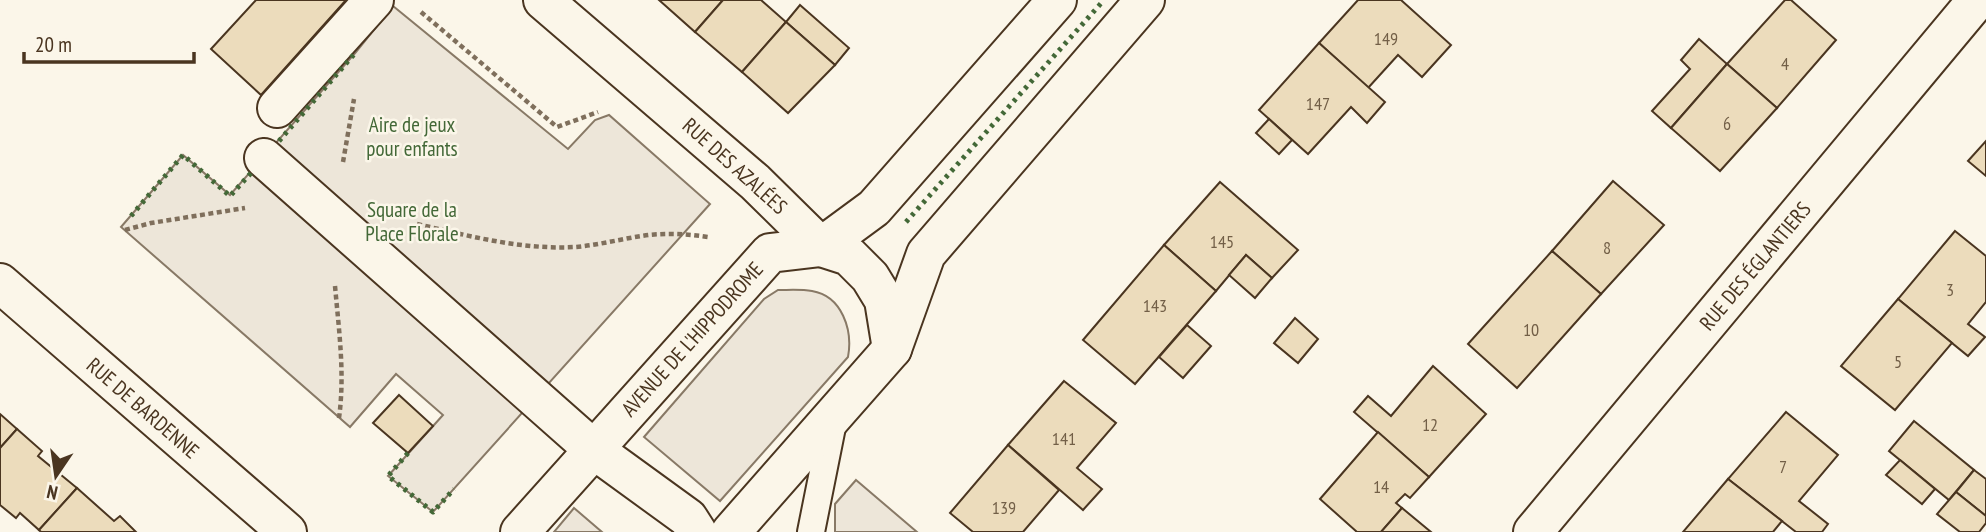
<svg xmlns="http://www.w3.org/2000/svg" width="1986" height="532" font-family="'PT Sans Narrow',sans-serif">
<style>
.green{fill:#ede6d9;stroke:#887966;stroke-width:2}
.building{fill:#ecdcbc;stroke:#4a3520;stroke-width:2}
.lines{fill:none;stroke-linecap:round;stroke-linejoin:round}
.lane-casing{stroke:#4a3520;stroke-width:30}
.street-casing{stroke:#4a3520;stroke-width:42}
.secondary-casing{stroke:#4a3520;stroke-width:42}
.path{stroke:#7f6f5c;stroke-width:4.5;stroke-dasharray:5 3.5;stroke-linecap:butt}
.lane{stroke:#fbf6e9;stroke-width:26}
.street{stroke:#fbf6e9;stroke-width:38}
.secondary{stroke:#fbf6e9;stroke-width:38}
.hedge{stroke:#436837;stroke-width:5;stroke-dasharray:3.5 5;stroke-linecap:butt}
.labels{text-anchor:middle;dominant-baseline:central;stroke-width:5;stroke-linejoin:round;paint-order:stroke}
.number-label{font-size:18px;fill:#725f47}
.park-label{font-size:21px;fill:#436837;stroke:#fbf6e9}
.street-label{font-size:21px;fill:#4a3520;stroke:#fbf6e9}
</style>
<rect width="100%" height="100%" fill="#fbf6e9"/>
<!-- green -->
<g class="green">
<path d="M393,6l175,143 27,-29 14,-5 101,89 -277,308 -45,-36 55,-61 -47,-41 -46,53 -229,-200 62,-72 47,40 126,-143z"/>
<path d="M778,290c11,0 23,-1 34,1 30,5 41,39 36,66l-128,144 -76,-64 120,-138z"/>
<path d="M856,480l61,52h-82v-28z"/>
<path d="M574,508l28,24h-48z"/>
</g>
<!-- building -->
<g class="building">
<path d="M256,0h90l-85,95 -50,-46z"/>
<path d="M659,0h64l-28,32z"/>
<path d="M723,0h38l25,22 -44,50 -47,-40z"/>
<path d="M1358,0h43l50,45 -29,32 -24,-22 -30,33 -49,-45z"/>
<path d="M1785,0h6l45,40 -59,68 -50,-44z"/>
<path d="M800,5l49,43 -14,17 -49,-43z"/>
<path d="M786,22l49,43 -47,48 -46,-41z"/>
<path d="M1699,39l28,25 -56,64 -19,-17 38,-42 -9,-9z"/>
<path d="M1319,43l66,59 -18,21 -16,-16 -43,47 -49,-44z"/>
<path d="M1727,64l50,44 -57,63 -49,-43z"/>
<path d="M1269,119l23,21 -13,14 -23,-21z"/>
<path d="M1986,141v35l-18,-15z"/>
<path d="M1613,181l51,44 -63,69 -49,-43z"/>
<path d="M1220,182l78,68 -26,28 -26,-23 -30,36 -52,-46z"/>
<path d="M1955,231l31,25v46l-18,22 17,13 -17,19 -70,-57z"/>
<path d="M1164,245l52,46 -81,93 -52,-44z"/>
<path d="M1552,251l49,43 -84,94 -49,-44z"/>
<path d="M1246,255l26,23 -17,20 -26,-23z"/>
<path d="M1898,299l54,44 -57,67 -54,-44z"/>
<path d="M1295,318l23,21 -20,24 -24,-20z"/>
<path d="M1187,325l24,21 -28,32 -24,-21z"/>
<path d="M1433,366l53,48 -57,63 -75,-65 14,-16 23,20z"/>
<path d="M1064,381l52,42 -39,45 25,21 -19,21 -75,-65z"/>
<path d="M399,395l34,31 -25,27 -35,-30z"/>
<path d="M1786,412l52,43 -39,46 29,23 -6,8h-26l-68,-53z"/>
<path d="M0,414l17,15 -17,19z"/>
<path d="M1914,421l60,49 -25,30 -60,-49z"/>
<path d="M17,429l25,22 -4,5 39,32 -38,42 -19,-17 -4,5 -16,-13v-57z"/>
<path d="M1378,432l51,45 -19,21 -5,-4 -9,9 6,5 -21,24h-24l-37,-33z"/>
<path d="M1008,445l51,45 -36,42h-50l-23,-19z"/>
<path d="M1900,460l35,29 -13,15 -36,-29z"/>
<path d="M1974,470l12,9v37l-30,-24z"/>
<path d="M1728,479l54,42 -9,11h-90z"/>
<path d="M77,488l37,33 6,-5 16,16h-95l-2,-2z"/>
<path d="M1956,492l30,24v7l-7,9h-19l-23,-18z"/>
<path d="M1402,508l29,24h-50z"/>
</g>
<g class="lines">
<defs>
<path id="lane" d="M811,532l23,-115"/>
<g id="street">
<path d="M543,0l212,182 66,65 28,9 21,21 14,23 8,49"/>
<path d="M277,108l97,-108"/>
<path d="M264,158l329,291 95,69 9,14"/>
<path d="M0,283l287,249"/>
<path d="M1533,532l444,-532"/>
</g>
<g id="secondary">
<path d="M520,532l250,-279 51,-6 53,-39 183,-208"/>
<path d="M731,532l161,-183 34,-95 219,-254"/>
</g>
</defs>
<!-- lane casing -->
<use href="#lane" class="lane-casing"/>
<!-- street casing -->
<use href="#street" class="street-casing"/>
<!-- secondary casing -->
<use href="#secondary" class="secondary-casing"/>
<!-- path -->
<g class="path">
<path d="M421,12l136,115 41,-15"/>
<path d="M343,162l11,-63"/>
<path d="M417,224c52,12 105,26 158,23 25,-2 49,-9 74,-12 20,-2 39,-1 59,2"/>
<path d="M125,230l26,-7 94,-15"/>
<path d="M335,286c4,45 10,88 4,132"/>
</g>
<!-- lane -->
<use href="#lane" class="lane"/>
<!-- street -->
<use href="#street" class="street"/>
<!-- secondary -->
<use href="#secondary" class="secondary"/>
<!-- hedge -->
<g class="hedge">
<path d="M279,141l77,-89"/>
<path d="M131,216l52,-61 47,41 21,-23"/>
<path d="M906,222l198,-222"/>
<path d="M408,453l-20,23 45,36 21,-23"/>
</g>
</g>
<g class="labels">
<!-- number labels -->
<g class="number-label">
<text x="1386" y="38">149</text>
<text x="1785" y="63">4</text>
<text x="1318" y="103">147</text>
<text x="1727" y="123">6</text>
<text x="1222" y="241">145</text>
<text x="1607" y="247">8</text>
<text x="1950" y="289">3</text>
<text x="1155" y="305">143</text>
<text x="1531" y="329">10</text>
<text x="1898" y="361">5</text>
<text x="1430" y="424">12</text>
<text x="1064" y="438">141</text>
<text x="1783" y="466">7</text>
<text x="1381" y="486">14</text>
<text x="1004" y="507">139</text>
</g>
<!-- park labels -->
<g class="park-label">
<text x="412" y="124">Aire de jeux<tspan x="412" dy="24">pour enfants</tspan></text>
<text x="412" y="209">Square de la<tspan x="412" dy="24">Place Florale</tspan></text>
</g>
<!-- street labels -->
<g class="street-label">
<text transform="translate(735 166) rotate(42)">RUE DES AZALÉES</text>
<text transform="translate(1755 266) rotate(-50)">RUE DES ÉGLANTIERS</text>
<text transform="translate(692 339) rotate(-48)">AVENUE DE L'HIPPODROME</text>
<text transform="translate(143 408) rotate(41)">RUE DE BARDENNE</text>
</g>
</g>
<!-- north arrow -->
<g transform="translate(56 476) rotate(193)" stroke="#fbf6e9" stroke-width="5" paint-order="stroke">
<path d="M0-5L12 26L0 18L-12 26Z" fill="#4a3520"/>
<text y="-10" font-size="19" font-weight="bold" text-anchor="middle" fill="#4a3520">N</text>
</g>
<!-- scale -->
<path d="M24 52v10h170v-10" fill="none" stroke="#4a3520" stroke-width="3.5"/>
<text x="35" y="52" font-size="21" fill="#4a3520" stroke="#fbf6e9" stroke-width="5" paint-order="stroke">20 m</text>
</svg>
